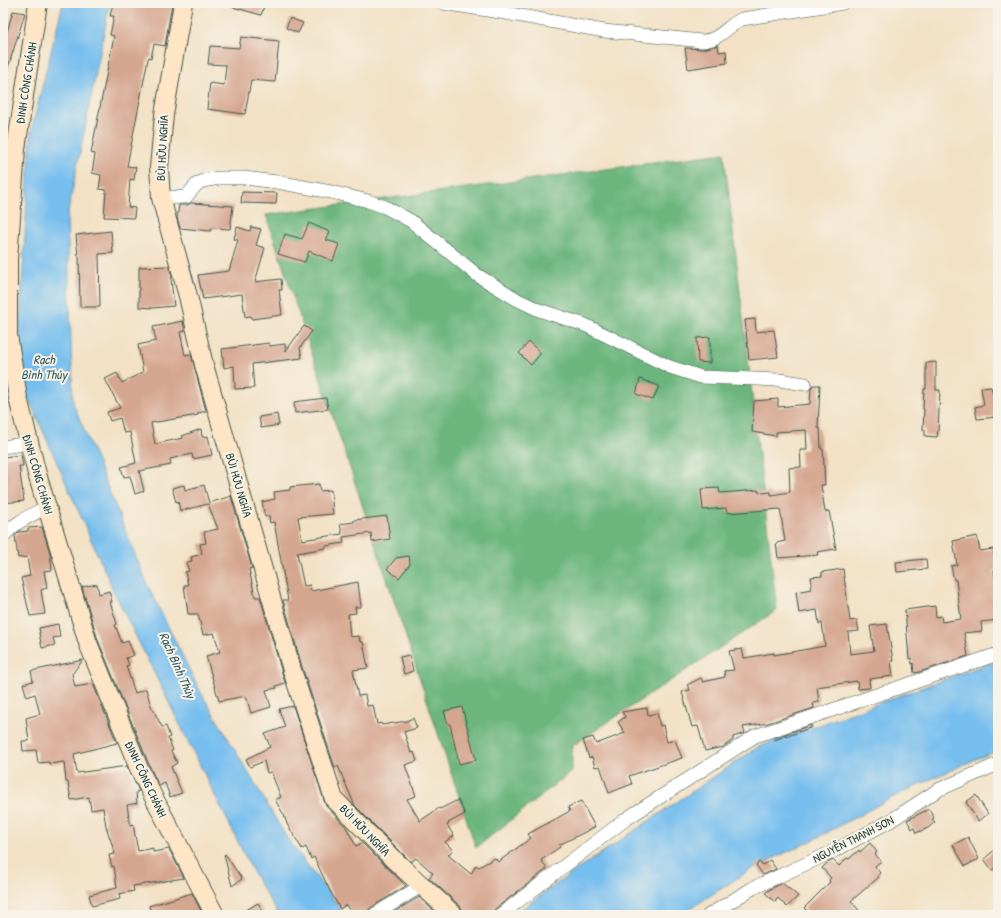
<svg xmlns="http://www.w3.org/2000/svg" width="1001" height="918" font-family="'Patrick Hand',sans-serif">
<style>
.forest{fill:#6cb67e;stroke:#467a59}
.water{fill:#76beee;stroke:#4a7e91}
.building{fill:#d5a68f}
.lines{fill:none;stroke-linecap:round;stroke-linejoin:round}
.street-casing{stroke:#3f564a;stroke-width:14}
.secondary-casing{stroke:#3f564a;stroke-width:20}
.street{stroke:#fff;stroke-width:13}
.secondary{stroke:#fde5c5;stroke-width:18}
.labels{text-anchor:middle;dominant-baseline:central;stroke-width:4;stroke-linejoin:round;paint-order:stroke}
.street-label{font-size:12px;fill:#1f3d34;stroke:#f7f3e8}
.water-label{font-size:13px;font-style:italic;fill:#355d62;stroke:#f7f3e8}
</style>
<rect width="100%" height="100%" fill="#f7f3e8"/>
<filter id="ink" filterUnits="userSpaceOnUse"><feTurbulence type="fractalNoise" baseFrequency=".025" numOctaves="2"/><feDisplacementMap in="SourceGraphic" scale="8" xChannelSelector="R" yChannelSelector="G"/><feConvolveMatrix kernelMatrix="1 2 1 2 8 2 1 2 1" color-interpolation-filters="sRGB"/></filter>
<filter id="wash" filterUnits="userSpaceOnUse"><feTurbulence type="fractalNoise" baseFrequency=".012" numOctaves="4" result="noise"/><feDisplacementMap in="SourceGraphic" scale="16" xChannelSelector="R" yChannelSelector="G"/><feGaussianBlur stdDeviation="0.9" result="paint"/><feColorMatrix in="noise" values="0 0 0 0 0 0 0 0 0 0 0 0 0 0 0 0 0 1.4 0 .05"/><feComposite in="paint" operator="in"/></filter>
<g filter="url(#wash)">
<rect width="100%" height="100%" fill="#f2e1c5"/>
<!-- forest -->
<path class="forest" d="M724,153l53,457 -205,136v25l-96,77 -210,-633z"/>
<!-- water -->
<g class="water">
<path d="M63,3h47l-43,214 6,186 75,183 52,105 87,147 58,77h-66l-22,-35 -142,-286 -98,-222 14,-240z"/>
<path d="M998,662v89l-20,7 -77,35 -90,48 -56,26 -75,48h-167l59,-42 186,-126 229,-83z"/>
</g>
<g id="blocks">
<!-- building -->
<g class="building">
<path d="M113,3h59l-7,43 -11,-2 -3,14 -2,-1 -1,2 -21,107 9,1 -2,13 -4,-1 -2,28 7,1 -1,10 -30,-1 2,-27 -7,-1 2,-14 -9,-2 3,-19 -4,-1 23,-117 -4,-1 4,-19h-4z"/>
<path d="M229,3h36l-4,12 -32,-9z"/>
<path d="M13,11l12,2 -19,61h-3v-28z"/>
<path d="M290,18l13,5 -5,10 -12,-5z"/>
<path d="M241,37l38,4 -4,41 -24,-2 -6,34 -38,-5 3,-26 14,2 2,-20 -18,-1 2,-18 29,2z"/>
<path d="M718,45l1,7 7,-1 1,12 -39,6 -3,-21 18,1z"/>
<path d="M242,192l35,1 -1,11 -35,-1z"/>
<path d="M191,203l42,3 -3,23 -19,-1v3l-31,-3 -3,-10 2,-13h8z"/>
<path d="M309,223l21,9 -4,8 13,4 -6,17 -24,-10 -4,11 -27,-8 7,-20 17,5z"/>
<path d="M237,227l13,4 1,-4 10,2 -5,16 9,3 -10,34 26,-3 1,11h-3l3,25 -30,4 -1,-3 -6,1 -3,-23 -39,5 -5,-24 31,-4 9,-31 -4,-1z"/>
<path d="M111,231l2,22 -14,1 1,53h-20l-1,-51h-1l-2,-21z"/>
<path d="M169,266l3,11 -1,2 3,27 -21,2 -14,-1v-40z"/>
<path d="M755,319l1,13 18,-2 4,27 -29,3 -4,-40z"/>
<path d="M183,321l2,10 -5,1 5,23 6,-1 15,57 -8,2v2l-47,8 4,21 28,-6 -1,-2 19,-7 1,8 6,-1 4,19 -19,4 -1,-5 -22,5 1,6 -32,6 5,20 -9,3 -5,-18 -6,1 -3,-10 15,-4 -6,-31 -6,1 -4,-15 -10,3 -3,-9 13,-4 -15,-29 12,-6 5,10 21,-11 -5,-27 18,-4 -3,-14z"/>
<path d="M304,326l8,5 -12,17 2,10 -50,6 2,24 -19,1 -1,-23 -10,2 -2,-19 47,-6 1,3 15,-2 1,7z"/>
<path d="M710,337v26l-12,-1 -1,-24z"/>
<path d="M529,342l12,11 -10,12 -12,-12z"/>
<path d="M936,362v28h4l-2,41 -1,6 -12,-1v-6h-2l1,-21h-1l1,-20h2v-26z"/>
<path d="M640,379l19,7 -6,14 -17,-6z"/>
<path d="M813,385h7l-2,43h2l1,21h2l2,36h-4l4,27 4,-1 7,38 -19,3 1,3 -40,3 -2,-15 9,-2 -5,-32 -53,4 -1,-5 -23,2 -2,-21 18,-1 1,5 38,-3v2h3l1,1 9,-1v3l19,-3 -1,-24 12,-1 -1,-17h7l-1,-20 -30,2v4l-24,-4 2,-31 24,-2v8l32,-3 1,-15z"/>
<path d="M991,387l2,9h5v21l-21,2 -2,-12 9,-2 -3,-17z"/>
<path d="M326,398l2,11 -33,4 -1,-11z"/>
<path d="M277,414l2,11 -18,3 -2,-11z"/>
<path d="M21,455l2,11h-4l5,35 -21,2v-46z"/>
<path d="M319,484l1,7 11,-1 2,24 -35,3 4,23 40,-6 -2,-10 14,-2v-2l33,-4 3,23 -18,3 -1,-9 -28,4 1,6 -18,3v2l-29,5 7,33 6,-1 1,6 47,-9 3,25h-6l1,6 -8,1 2,23 9,-1 1,6h3l5,26 -15,2 5,26 7,-1 2,11 6,-1 4,19 4,-1 1,2 24,-4 7,-3 4,10 -13,4 7,21 3,-1 3,9 -12,4 11,31 -9,3 13,22 19,-13 1,1 18,-9 7,14 -17,9 1,1 -2,1 7,11 -9,6 8,8 -5,5 23,19 5,-9 3,2 16,-9 3,4 33,-24 -3,-4 42,-23 -2,-4 13,-6 14,26 -36,18 1,2 -19,13 6,9 -52,40 -3,6h-28l-3,-8 -32,-29 4,-5 -17,-15 -5,4 -56,-56 -17,-40 -3,2 -33,-101 -19,-67h5l-14,-78 -4,1 -1,-7 -4,1 -3,-15 13,-3 -1,-7 16,-2v-3z"/>
<path d="M184,485l1,5 19,-5 5,18 22,-7 21,72 -3,1 6,28h5l25,86 -9,3 1,2 -11,2 5,17 -20,6 -5,-17 -27,5 -13,-45 14,-4 -6,-19 -11,2 -5,-21h-10l-4,-29h4l-3,-13 4,-1 -3,-9 6,-1 -1,-4 11,-3 -2,-10 6,-1 -2,-11 14,-3 -10,-25 -28,7 -2,-10 -2,1 -4,-14z"/>
<path d="M42,527l8,26 2,17 -8,1 3,17 -6,2 4,24 -15,2 -9,-38 9,-2 -3,-19 -9,1 -3,-22 4,-4 9,-1v-3z"/>
<path d="M977,536l3,15 13,-2 4,21h-3l4,26v24l-17,2 1,9 -18,2 4,23 -49,16 -5,1 -1,-10 -1,1 -1,-6 -2,1 -4,-49 30,-4 1,11 5,-1 1,6 19,-3 -5,-39h-2l-3,-14 6,-1 -4,-24z"/>
<path d="M409,556l1,8 -11,14 -12,-9 9,-11z"/>
<path d="M926,559l1,10 -30,3 -1,-10z"/>
<path d="M843,569l7,52 7,-1 2,11 -11,1 2,22 24,-3 -4,-25 17,-2 6,37h-2l2,15 -24,3 1,9 -12,1 -1,-8 -40,6 2,15 -6,1 1,5 -46,15 -25,4 2,6 -12,4v3l-10,7 -18,4 -7,-25 -6,1 -10,-35 8,-2 -3,-5 14,-7 2,4 22,-5 -1,-6 10,-1 -5,-19 13,-2 2,9 30,-5v2l51,-9 -3,-23 -3,1 -2,-14 -18,3 -3,-21 15,-3 -1,-4h2l-1,-8 11,-1v-4z"/>
<path d="M97,584l2,10 10,-3 3,11h-2l7,22 -2,1 7,18 6,-2 6,14 -8,3 3,7 -3,1 9,27 11,-4 6,20h1l9,18 4,-1 4,11 -2,1 5,12 -2,1 6,12 -6,4 11,26 -12,4 -5,-14 -6,3 -9,-19 -52,-127 -16,-53z"/>
<path d="M58,624l2,13 -7,1 2,7 -13,3 -3,-15h1l-1,-5z"/>
<path d="M409,655l4,16 -9,3 -4,-17z"/>
<path d="M83,660l-11,14 3,13 18,-3 24,59 -43,11 3,19 50,-7 12,25 -3,1 1,11 -10,2 3,20 3,-1 5,27 15,-3v4l16,-3 15,29 -51,8 1,5 -15,3 1,5 -28,7 -3,-11 28,-7 -3,-22 -2,1 -3,-12 6,-1 -9,-28 -3,-18 -12,2 -2,-13 -18,3 -3,-18h-2l-2,-20 -15,2v-2l-11,1 -2,-13 -13,1 -1,-10h7l-3,-23 14,-4 -5,-20 -8,3 -4,-13 10,-3 -2,-10z"/>
<path d="M293,706l33,100 20,21 10,19 6,-3 44,43 -36,22 -4,7h-13l-7,-10 -6,4 -10,-18 -16,-34 -3,2 -5,-12 -4,2 -15,-25 -3,-9 -9,-15 6,-3 -10,-25 -4,1 -3,-12 -14,6 -4,-8 24,-12 -5,-13 20,-7 -6,-18z"/>
<path d="M462,707l14,53 -17,4 -9,-40h-2l-4,-13z"/>
<path d="M647,708l1,7 9,-2 3,13 3,-1 4,17 8,-2 7,18 -53,18 3,8 -23,9 -9,-27 -5,1 -3,-10 -3,1 -6,-18 10,-3 3,7 29,-11 -7,-11 7,-5 -3,-5z"/>
<path d="M811,725l1,2 -24,9 -1,-1 -12,5 -1,-2z"/>
<path d="M976,795l12,19 -10,7 -12,-19z"/>
<path d="M929,809l5,9 -2,1 3,3 -7,6 -12,5 -2,-5 -2,1 -5,-9z"/>
<path d="M968,837l11,22 -14,7 -12,-21z"/>
<path d="M870,843l7,9 -2,2 6,7 -6,5 5,7 -2,2 1,2 -28,24 12,14h-51l-8,-7 26,-26 -1,-2 2,-2 -9,-10 5,-5 6,-3 6,6 8,-8 2,1 10,-9 1,2z"/>
<path d="M998,847v19l-6,4 -8,-11z"/>
<path d="M225,854l17,25 -10,7 -8,-31z"/>
<path d="M770,860l6,9 -13,6 -7,-10 3,-3 4,3z"/>
<path d="M782,883l16,13 -11,11 -9,-9 -3,4 -10,-9 4,-3z"/>
<path d="M192,893l11,22h-51l-3,-9z"/>
<path d="M419,897l19,18h-49z"/>
<path d="M258,903l7,12h-27z"/>
</g>
</g>
</g>
<g filter="url(#ink)">
<use href="#blocks" fill-opacity="0" stroke="#3f564a" stroke-width="1"/>
<g class="lines">
<defs>
<g id="street">
<path d="M443,3l57,9 104,19 98,10c17,0 25,-15 40,-22l101,-16"/>
<path d="M161,198l25,-1 11,-13 6,-3 16,-3h25l33,4 54,10 37,9 17,6 26,14 66,54 41,25 21,10 46,15 85,42 31,10 78,3 26,4"/>
<path d="M3,447l26,-4"/>
<path d="M3,537c10,-14 29,-22 44,-30"/>
<path d="M374,915l47,-29"/>
<path d="M500,915l126,-96 129,-83 243,-82"/>
<path d="M709,915l44,-27 81,-37 56,-30 48,-31 60,-26"/>
</g>
<g id="secondary">
<path d="M38,3l-22,146 -8,110v76l10,63 19,76 51,169 52,128 75,144"/>
<path d="M183,3l-19,112 -5,52 2,31 27,98 16,69 88,305 42,129 58,59 62,57"/>
</g>
</defs>
<!-- street casing -->
<use href="#street" class="street-casing"/>
<!-- secondary casing -->
<use href="#secondary" class="secondary-casing"/>
<!-- street -->
<use href="#street" class="street"/>
<!-- secondary -->
<use href="#secondary" class="secondary"/>
</g>
</g>
<g class="labels">
<!-- street labels -->
<g class="street-label">
<text transform="translate(26 83) rotate(-81)">ĐINH CÔNG CHÁNH</text>
<text transform="translate(162 148) rotate(-87)">BÙI HỮU NGHĨA</text>
<text transform="translate(38 474) rotate(74)">ĐINH CÔNG CHÁNH</text>
<text transform="translate(239 485) rotate(74)">BÙI HỮU NGHĨA</text>
<text transform="translate(146 779) rotate(65)">ĐINH CÔNG CHÁNH</text>
<text transform="translate(365 830) rotate(46)">BÙI HỮU NGHĨA</text>
<text transform="translate(853 839) rotate(-27)">NGUYỄN THANH SƠN</text>
</g>
<!-- water labels -->
<g class="water-label">
<text x="44" y="359">Rạch<tspan x="44" dy="15">Bình Thủy</tspan></text>
<text transform="translate(178 665) rotate(66)">Rạch Bình Thủy</text>
</g>
</g>
<!-- margin -->
<rect width="1001" height="918" fill="none" stroke="#f7f3e8" stroke-width="16"/>
</svg>
